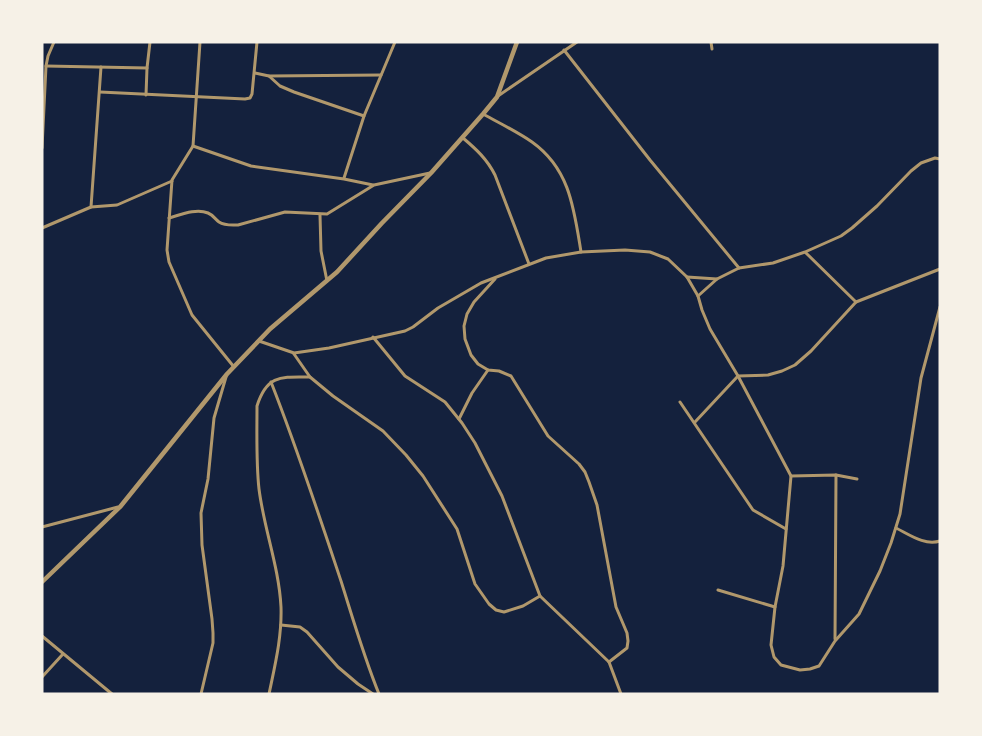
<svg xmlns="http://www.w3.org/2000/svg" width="982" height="736" font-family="Karla,sans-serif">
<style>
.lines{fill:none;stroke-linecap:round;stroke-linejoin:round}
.minor{stroke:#b1986c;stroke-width:3}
.tertiary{stroke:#b1986c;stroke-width:4.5}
</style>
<rect width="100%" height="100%" fill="#14213d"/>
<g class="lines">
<!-- minor -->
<g class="minor">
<path d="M200,42l-7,104 -21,34 -5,70 2,12 23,53 42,52"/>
<path d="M711,42l1,7"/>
<path d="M564,50l86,110 89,108"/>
<path d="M46,66l101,2 3,-26"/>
<path d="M255,73l14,3 112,-1"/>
<path d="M269,76l11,10 14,6 70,24"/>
<path d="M100,92l145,7 5,-1 2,-4 5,-52"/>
<path d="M146,95l1,-27"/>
<path d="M498,96l79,-54"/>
<path d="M483,114c16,9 33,17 49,28 38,27 42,67 49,110"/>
<path d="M463,138c13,11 24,21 32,37l34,89"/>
<path d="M193,146l58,20 93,13 29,6"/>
<path d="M42,148l4,-82 2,-10 6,-14"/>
<path d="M344,178l20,-62 31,-74"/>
<path d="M91,207l10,-140"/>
<path d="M320,215l1,36 6,30"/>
<path d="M169,218c11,-3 27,-10 39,-5 5,2 7,6 11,9 6,4 13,3 19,3l47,-13 42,2 47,-29 56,-12"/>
<path d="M42,228l49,-21 26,-2 55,-24"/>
<path d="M806,253l50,49"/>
<path d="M687,277l30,2"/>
<path d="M495,279l-21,23 -7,12 -3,12 1,13 6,16 7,9 10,6 11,1 12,5 37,60 31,28 6,8 4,10 8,23 19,102 11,26 1,8 -1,7 -18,14"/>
<path d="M698,296l19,-17 22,-11 34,-5 32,-11 36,-16 11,-8 25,-22 34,-35 10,-8 14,-5 5,1"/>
<path d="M373,337l32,39 40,26 17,21 13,20 27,53 38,100 69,66 12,32"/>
<path d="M259,341l35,12 35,-5 76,-17 8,-4 25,-19 43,-25 65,-25 35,-6 44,-2 25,2 18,7 19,18 11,19 4,14 8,19 28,47 53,100 -8,90 -8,41 -4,38 3,12 7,8 19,5 10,-1 9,-3 16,-25 24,-27 21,-43 11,-28 9,-29 21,-136 19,-71"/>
<path d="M294,354l16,23 23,19 50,35 23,24 17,21 34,53 18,55 14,20 7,6 8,2 19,-6 17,-10"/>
<path d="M271,382c26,66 48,133 70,199 12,38 23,76 38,113"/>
<path d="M680,402l73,108 33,19"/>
<path d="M459,419l13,-26 16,-23"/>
<path d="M695,422l43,-46 30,-1 14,-4 13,-6 16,-14 45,-49 84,-33"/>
<path d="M791,476l45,-1 21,4"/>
<path d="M42,527l76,-20"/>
<path d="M896,528c14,7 29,18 44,13"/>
<path d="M718,590l57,17"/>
<path d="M281,625l19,2 7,5 31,35 20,17 15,10"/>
<path d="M42,636l70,58"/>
<path d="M835,639l1,-164"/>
<path d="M42,677l21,-23"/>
<path d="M201,694l12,-51v-10l-1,-14 -10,-74 -1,-32 7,-34 6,-61 12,-41"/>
<path d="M269,694c6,-29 13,-57 12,-87 -2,-40 -17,-78 -22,-118 -3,-27 -2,-56 -2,-83 10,-32 25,-29 53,-29"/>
</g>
<!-- tertiary -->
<path class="tertiary" d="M42,582l78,-75 107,-133 43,-45 67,-57 45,-49 49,-50 52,-59 14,-17 20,-55"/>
</g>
<!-- border -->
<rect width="982" height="736" fill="none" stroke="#f6f1e7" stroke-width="87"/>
</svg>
